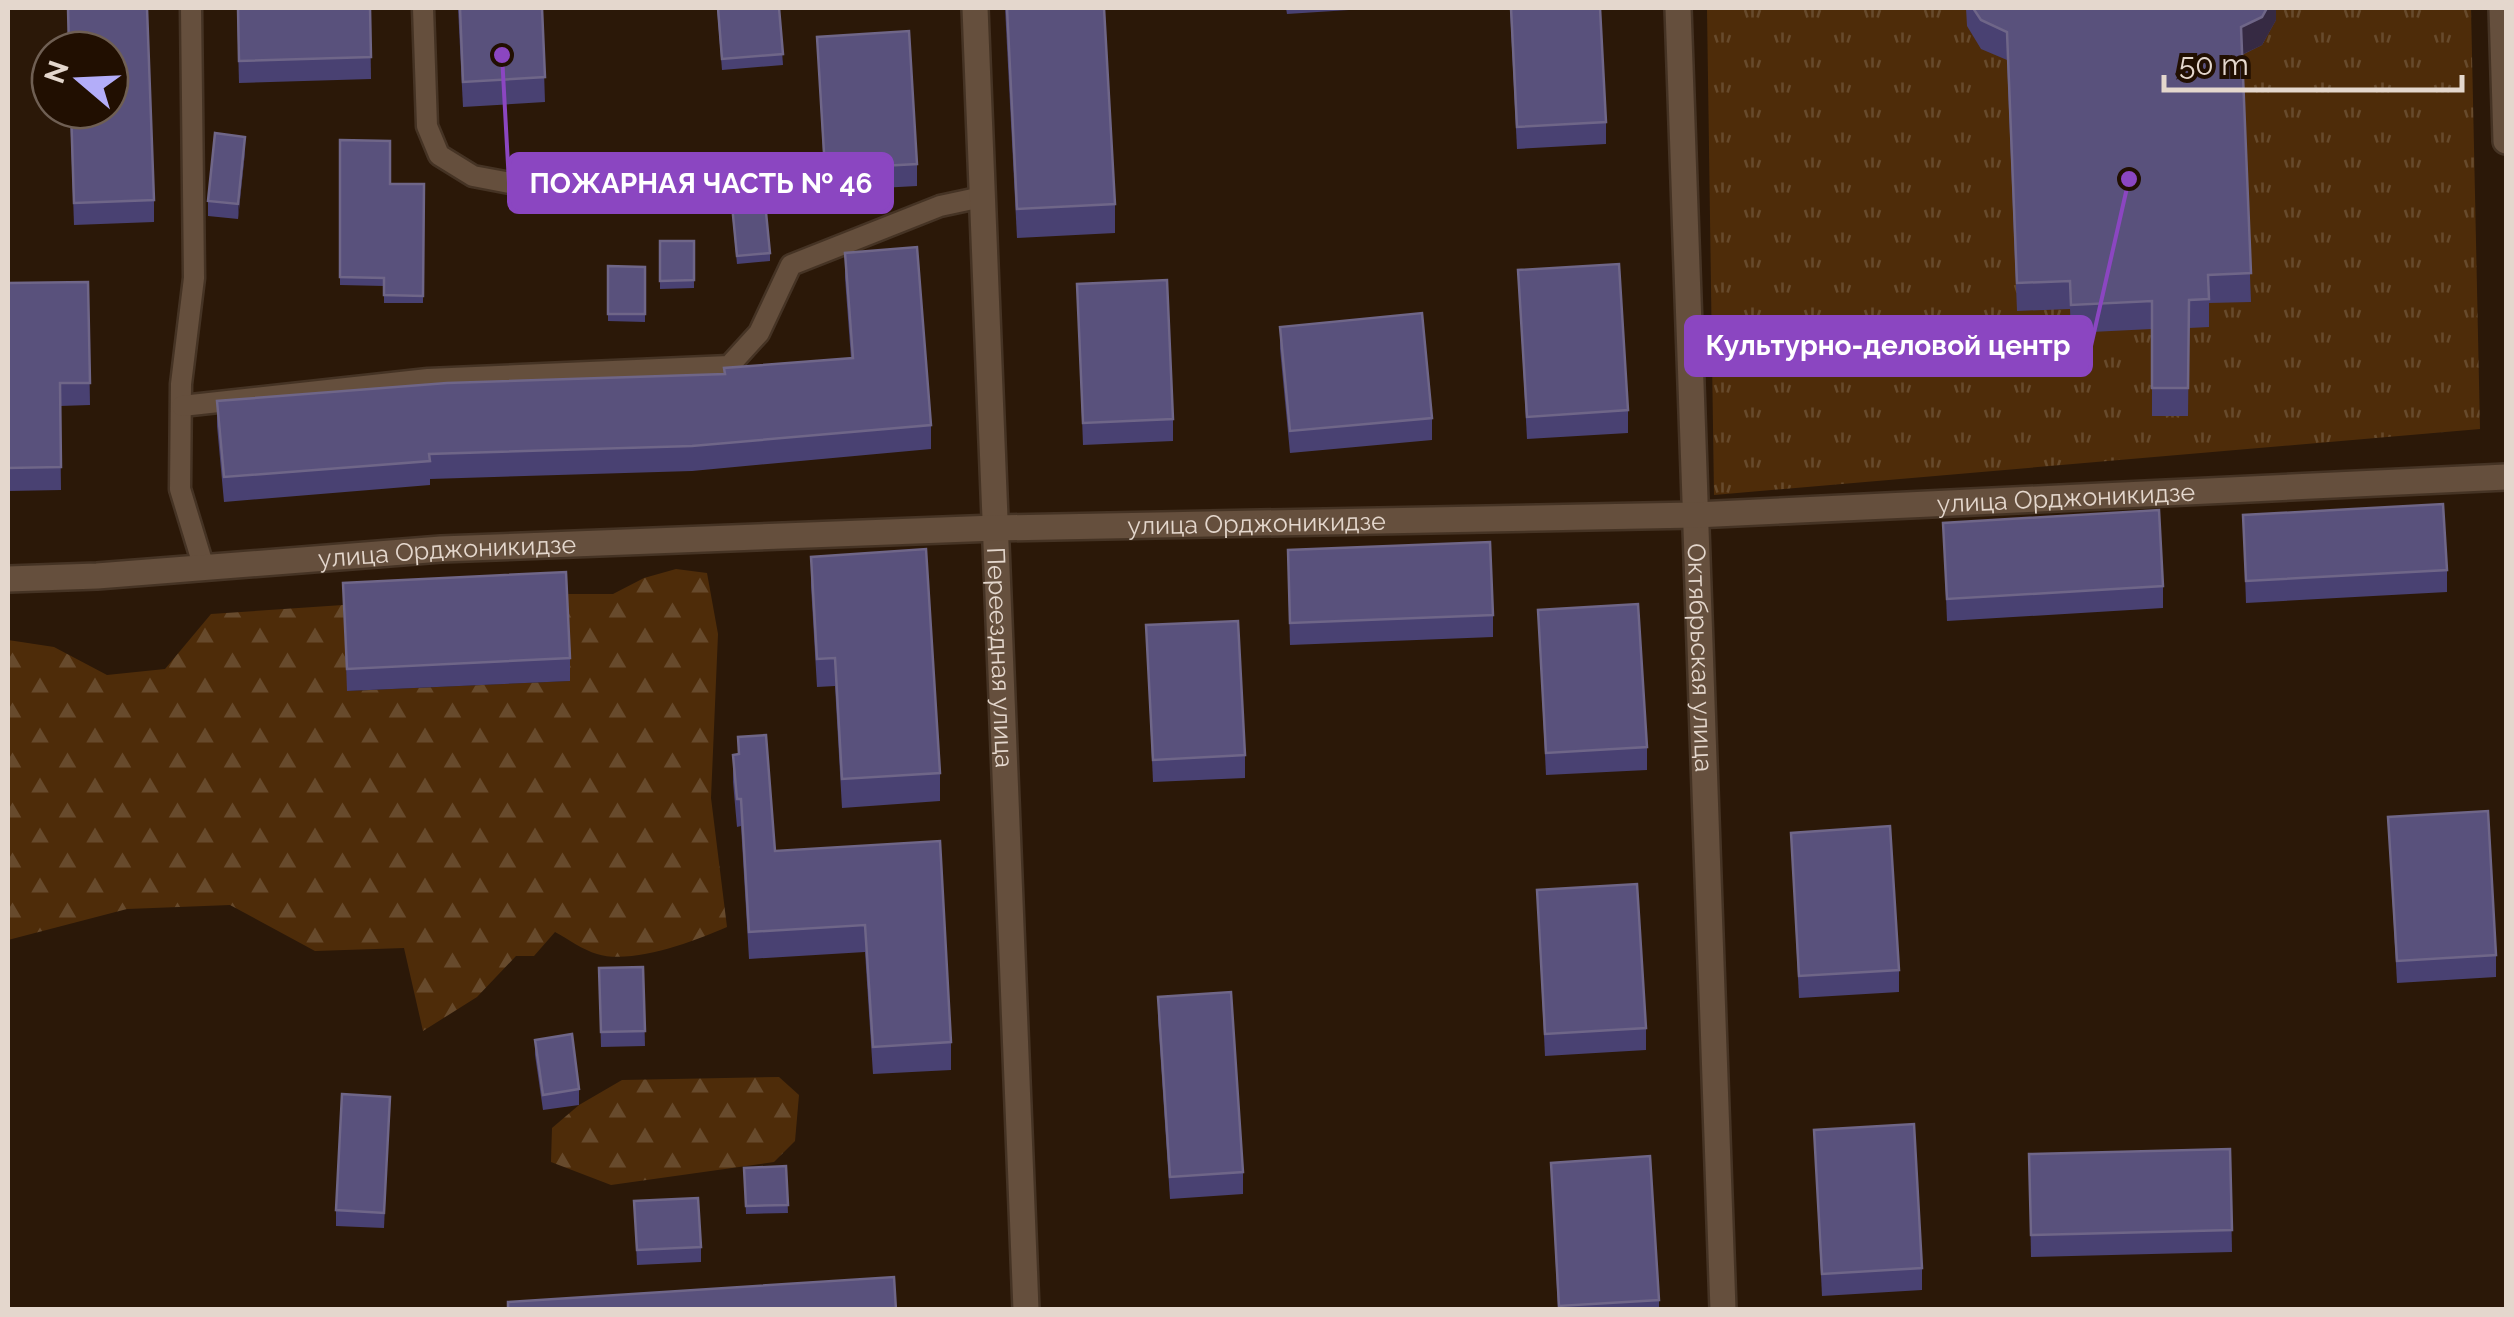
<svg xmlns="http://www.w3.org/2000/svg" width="2514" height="1317" font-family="Raleway,sans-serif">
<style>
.forest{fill:url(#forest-firs)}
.park{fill:url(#park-tufts)}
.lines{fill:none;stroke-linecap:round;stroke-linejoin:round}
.service-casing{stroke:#453324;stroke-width:25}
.minor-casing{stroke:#453324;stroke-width:30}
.service{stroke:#654f3d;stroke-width:20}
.minor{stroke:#654f3d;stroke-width:25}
.wall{fill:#494172}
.shaded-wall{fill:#362a43}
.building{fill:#59517c;stroke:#6f6688;stroke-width:2.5}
.labels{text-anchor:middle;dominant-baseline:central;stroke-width:10;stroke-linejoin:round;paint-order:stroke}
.street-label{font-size:25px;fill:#e4d7cd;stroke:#210f01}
.leader{fill:none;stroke:#8b46c1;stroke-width:4}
.callout-dot{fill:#8b46c1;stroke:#210f01;stroke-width:4}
.callout{fill:#8b46c1;stroke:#8b46c1;stroke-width:4}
.callout-label{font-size:28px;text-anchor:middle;font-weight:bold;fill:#fff}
</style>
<defs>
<pattern id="forest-firs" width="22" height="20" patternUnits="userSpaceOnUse" patternTransform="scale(2.5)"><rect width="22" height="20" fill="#4e2c09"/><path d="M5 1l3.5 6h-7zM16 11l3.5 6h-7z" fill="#674a2c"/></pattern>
<pattern id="park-tufts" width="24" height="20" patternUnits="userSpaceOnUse" patternTransform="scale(2.5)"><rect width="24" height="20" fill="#4e2c09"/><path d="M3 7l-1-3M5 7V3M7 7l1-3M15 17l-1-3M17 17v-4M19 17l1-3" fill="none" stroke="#674a2c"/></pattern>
</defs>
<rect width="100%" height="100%" fill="#2b1808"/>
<!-- forest -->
<g class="forest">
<path d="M676,569l31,4 11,61 -7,164 16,129c-32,14 -95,38 -130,27 -14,-4 -29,-15 -42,-22l-21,24h-18l-39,41 -54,34 -19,-83 -89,3 -85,-46 -103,4 -119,31v-300l46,7 53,28 58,-6 46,-55 132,-9 5,86 222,-10 -4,-87h47l31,-16z"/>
<path d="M779,1077l20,18 -4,46 -21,21 -163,23 -60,-23 1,-34 27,-23 43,-25z"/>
</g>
<!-- park -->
<path class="park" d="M1707,8h764l9,421 -766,66z"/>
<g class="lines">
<defs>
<g id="service">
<path d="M191,8l3,270 -13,106 -1,105 24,79"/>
<path d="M423,8l4,118 12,29 34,21 79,15"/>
<path d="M182,406l246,-27 301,-13 30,-33 32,-68 149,-59 42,-9"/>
</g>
<g id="minor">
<path id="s1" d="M975,8l51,1302"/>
<path id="s2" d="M1678,8l45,1302"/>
<path d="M2502,8l4,133"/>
<path id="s3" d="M8,579l89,-3 344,-27 555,-21 699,-13 811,-38"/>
</g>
</defs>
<!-- service casing -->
<use href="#service" class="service-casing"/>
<!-- minor casing -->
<use href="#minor" class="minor-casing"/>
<!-- service -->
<use href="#service" class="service"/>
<!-- minor -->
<use href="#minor" class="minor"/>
</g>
<!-- wall -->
<g class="wall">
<path d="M237,8h133l1,71 -132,4z"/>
<path d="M458,8h84l3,94 -82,5z"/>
<path d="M717,8h62l4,57 -61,5z"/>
<path d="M1005,8h99l11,196v29l-98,5z"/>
<path d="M1286,8h94l-93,6z"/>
<path d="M1510,8l96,114v22l-89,5z"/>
<path d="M1966,8h310v12l-14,25 -20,10 9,247 -42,1v24l-20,1 -1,88h-36v-87l-81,4 -1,-24 -53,2 -10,-251 -26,-11 -14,-23z"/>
<path d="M817,37l100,127v22l-92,5z"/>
<path d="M70,110l84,90v22l-80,3z"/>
<path d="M340,140l50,44h34l-1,119h-39v-17l-44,-1z"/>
<path d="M245,152l-7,67 -30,-3v-15z"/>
<path d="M732,213l38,40v8l-33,3z"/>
<path d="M660,241h34v47l-34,1z"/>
<path d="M845,253l86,172v24l-239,22 -262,8v6l-206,17 -7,-76v-25l507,-27 127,-16 -6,-80z"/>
<path d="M608,266l37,1v55l-37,-1z"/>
<path d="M1518,270l110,140v23l-101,6z"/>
<path d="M88,282l2,123 -30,1 1,84 -53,1v-208z"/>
<path d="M1077,284l96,135v22l-90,4z"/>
<path d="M1280,327l152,91v22l-142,13 -10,-104z"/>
<path d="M2243,515l204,55v22l-201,11z"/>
<path d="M1943,523l220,63v22l-216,13z"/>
<path d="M811,557l129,216v28l-98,7 -7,-122 -18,1 -6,-101z"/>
<path d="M1288,572l205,43v22l-203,8z"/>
<path d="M343,583l227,75v23l-223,10z"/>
<path d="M1538,610l109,137v23l-101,5z"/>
<path d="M1146,625l99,130v23l-92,4z"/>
<path d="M738,737l37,114 165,-10 11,201v28l-78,4 -8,-122 -116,7 -8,-133 -4,1 -4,-45v-27h5z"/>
<path d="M2388,817l108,138v22l-99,6z"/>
<path d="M1791,833l108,137v22l-100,6z"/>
<path d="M1537,890l109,138v22l-101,6z"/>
<path d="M643,967l2,79 -44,1 -2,-79z"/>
<path d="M1158,997l85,175v22l-73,5 -12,-180z"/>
<path d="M535,1040l44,49v16l-36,5 -8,-55z"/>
<path d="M390,1097l-6,131 -48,-2v-16z"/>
<path d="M1814,1130l108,138v22l-100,6z"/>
<path d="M2230,1149l2,103 -201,5 -2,-103z"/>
<path d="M1551,1163l108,137v10h-101z"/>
<path d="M786,1166l2,47 -42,1 -2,-46z"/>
<path d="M634,1201l67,46v15l-64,3z"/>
</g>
<!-- shaded-wall -->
<g class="shaded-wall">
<path d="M2267,8h9v12l-14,25 -21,10v-28z"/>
<path d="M245,137v15l-7,67v-15z"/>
</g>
<!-- building -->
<g class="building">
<path d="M68,8h79l7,192 -80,3 -3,-93h39v-60h-41z"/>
<path d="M238,8h132l1,49 -132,4z"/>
<path d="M460,8h82l3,69 -82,5z"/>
<path d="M718,8h61l4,46 -61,5z"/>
<path d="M1007,8h97l11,196 -98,5z"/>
<path d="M1511,8h89l6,114 -89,5z"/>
<path d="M1973,8h294l-5,9 -21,10 10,246 -43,2 1,24 -20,1 -1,88h-36v-87l-81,4 -1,-24 -53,2 -10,-251 -26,-12z"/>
<path d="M909,31l8,133 -92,5 -8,-132z"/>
<path d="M215,133l30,4 -7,67 -30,-3z"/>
<path d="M340,140l50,1v43h34l-1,112 -39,-1v-17l-44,-1z"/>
<path d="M765,202l5,51 -33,3 -5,-51z"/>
<path d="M660,241h34v39l-34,1z"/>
<path d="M917,247l14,178 -239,21 -263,8 1,7 -206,16 -7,-76 230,-18 278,-9 -1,-6 129,-10 -8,-105z"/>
<path d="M1619,264l9,146 -101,7 -9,-147z"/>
<path d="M608,266l37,1v47h-37z"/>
<path d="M1167,280l6,139 -90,4 -6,-139z"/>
<path d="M88,282l2,101h-30l1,84 -53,1v-185z"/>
<path d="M1422,313l10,105 -142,13 -10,-104z"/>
<path d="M2443,504l4,66 -201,11 -3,-66z"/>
<path d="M2159,510l4,76 -216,13 -4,-76z"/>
<path d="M1490,542l3,73 -203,8 -2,-73z"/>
<path d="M926,549l14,224 -98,6 -7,-121 -18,1 -6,-102z"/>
<path d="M566,572l4,86 -223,11 -4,-86z"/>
<path d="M1638,604l9,143 -101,6 -8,-143z"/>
<path d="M1238,621l7,134 -92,5 -7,-135z"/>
<path d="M766,735l9,116 165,-10 11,201 -78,5 -8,-122 -116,7 -8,-133h-4l-4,-44 6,-1 -1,-17z"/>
<path d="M2488,811l8,144 -99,6 -9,-144z"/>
<path d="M1890,826l9,144 -100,6 -8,-143z"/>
<path d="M1637,884l9,144 -101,6 -8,-144z"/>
<path d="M643,967l2,64 -44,1 -2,-64z"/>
<path d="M1231,992l12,180 -73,5 -12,-180z"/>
<path d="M572,1034l7,55 -36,6 -8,-55z"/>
<path d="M342,1094l48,3 -6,116 -48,-3z"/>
<path d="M1914,1124l8,144 -100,6 -8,-144z"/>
<path d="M2230,1149l2,81 -201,5 -2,-81z"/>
<path d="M1650,1156l9,144 -100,6 -8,-143z"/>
<path d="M786,1166l2,39 -42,1 -2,-38z"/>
<path d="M698,1198l3,49 -64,3 -3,-49z"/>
<path d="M894,1277l2,33h-388v-8z"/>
</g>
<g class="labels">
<!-- street labels -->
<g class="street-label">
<text stroke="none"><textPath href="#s3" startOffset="2060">улица Орджоникидзе</textPath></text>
<text stroke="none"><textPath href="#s3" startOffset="1250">улица Орджоникидзе</textPath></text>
<text stroke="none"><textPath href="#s3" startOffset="440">улица Орджоникидзе</textPath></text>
<text stroke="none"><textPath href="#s1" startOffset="650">Переездная улица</textPath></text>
<text stroke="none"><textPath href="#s2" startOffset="650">Октябрьская улица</textPath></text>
</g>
</g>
<!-- callouts -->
<path class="leader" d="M502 55L509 183M2129 179L2091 346"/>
<g class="callout-dot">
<circle cx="502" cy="55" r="10"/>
<circle cx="2129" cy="179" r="10"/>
</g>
<g class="callout">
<rect x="509" y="154" width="383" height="58" rx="10"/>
<rect x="1686" y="317" width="405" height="58" rx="10"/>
</g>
<g class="callout-label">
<text x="701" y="193">ПОЖАРНАЯ ЧАСТЬ № 46</text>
<text x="1888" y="355">Культурно-деловой центр</text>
</g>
<!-- border -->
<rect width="2514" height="1317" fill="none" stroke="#e4d7cd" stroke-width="20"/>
<!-- north arrow -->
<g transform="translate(80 80) rotate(289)"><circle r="48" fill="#210f01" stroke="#6f5f53" stroke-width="2.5"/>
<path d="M0-8L18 38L0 25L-18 38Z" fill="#b3adf9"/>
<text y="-15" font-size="28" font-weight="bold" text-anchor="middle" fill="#e4d7cd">N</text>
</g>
<!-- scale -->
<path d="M2164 75v15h298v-15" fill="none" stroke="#e4d7cd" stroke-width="5"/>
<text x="2179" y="75" font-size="30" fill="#e4d7cd" stroke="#210f01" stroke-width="8" paint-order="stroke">50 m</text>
</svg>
